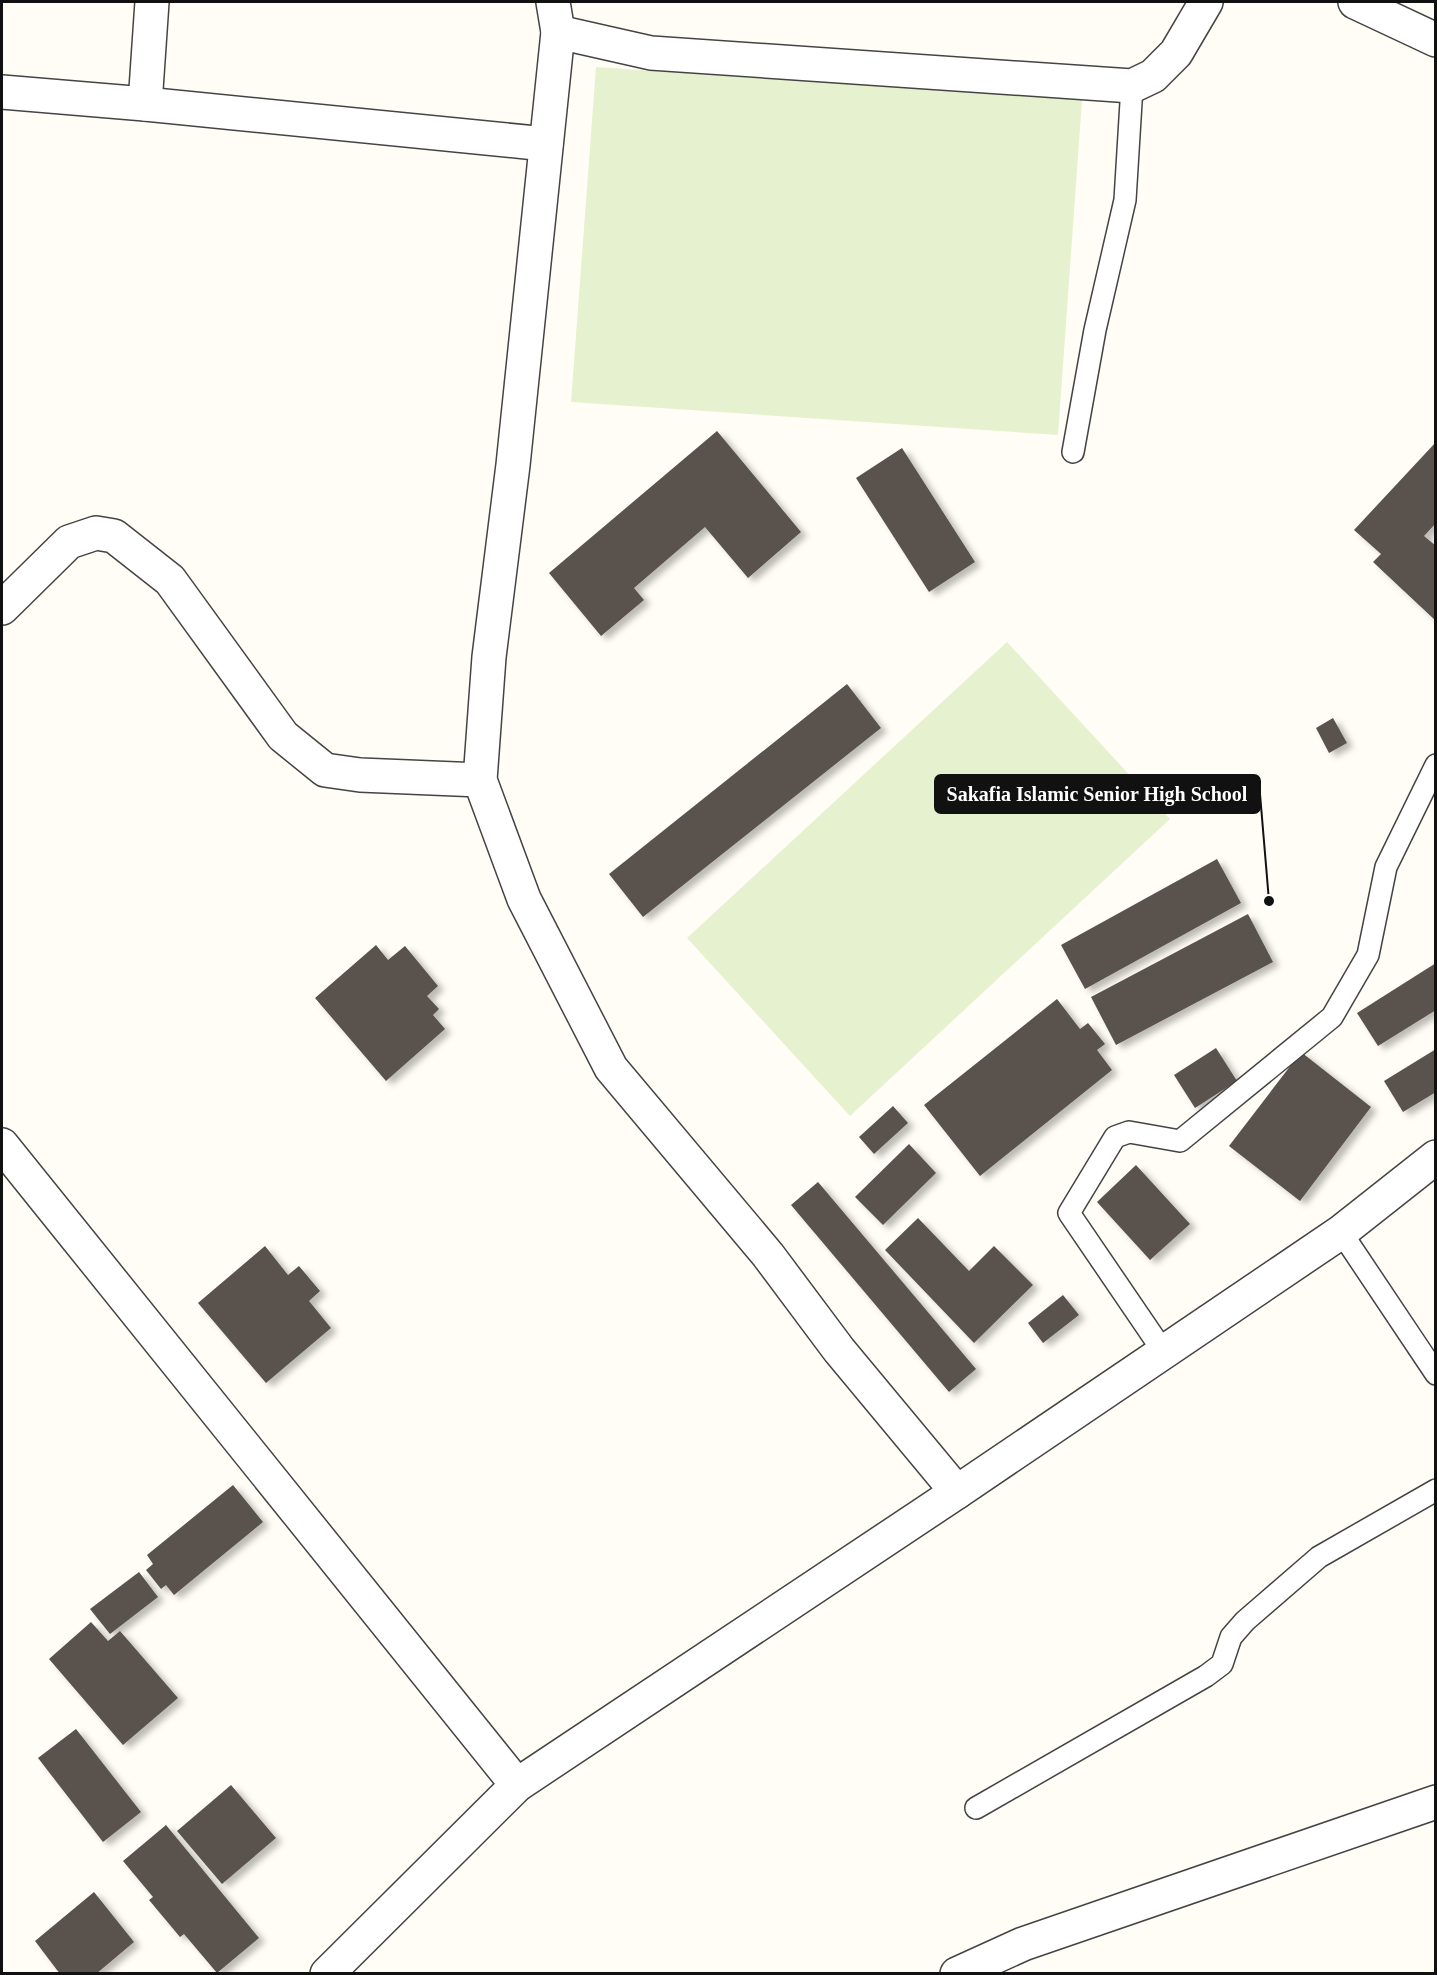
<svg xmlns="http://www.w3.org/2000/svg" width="1437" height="1975" font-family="'Times New Roman',serif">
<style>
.pitch{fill:#e6f2cf}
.building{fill:#5a524d;filter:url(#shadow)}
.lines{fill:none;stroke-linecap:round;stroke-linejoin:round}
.service-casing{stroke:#444;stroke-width:24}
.minor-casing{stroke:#444;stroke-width:36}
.service{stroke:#fff;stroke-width:21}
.minor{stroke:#fff;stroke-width:33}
.leader{fill:none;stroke:#111;stroke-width:2}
.callout-dot{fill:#111;stroke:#fff;stroke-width:2}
.callout{fill:#111;stroke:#111;stroke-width:2}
.callout-label{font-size:20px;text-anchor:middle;font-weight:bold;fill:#fff}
</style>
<defs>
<filter id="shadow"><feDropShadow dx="6" dy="4" stdDeviation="3" flood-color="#0004"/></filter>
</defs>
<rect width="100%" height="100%" fill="#fffdf5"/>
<!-- pitch -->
<g class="pitch">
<path d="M596,67l486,33 -24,335 -487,-33z"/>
<path d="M1007,642l163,177 -320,297 -163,-178z"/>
</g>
<!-- building -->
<g class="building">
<path d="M717,431l84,101 -53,46 -43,-51 -71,61 10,12 -43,36 -52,-63z"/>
<path d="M1436,442v81l-12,13 12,10v75l-63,-59 8,-8 -27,-24z"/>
<path d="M902,448l73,114 -46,30 -73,-114z"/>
<path d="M847,684l34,44 -238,189 -34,-43z"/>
<path d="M1333,718l14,25 -18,10 -13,-25z"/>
<path d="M1217,859l24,44 -156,86 -24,-44z"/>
<path d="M1248,914l25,48 -157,83 -25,-48z"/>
<path d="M376,945l12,15 17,-14 33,40 -11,10 12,13 -6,6 12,14 -59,52 -71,-83z"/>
<path d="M1436,963v47l-58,36 -21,-33z"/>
<path d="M1057,999l23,30 8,-6 17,21 -8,6 15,20 -132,106 -56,-71z"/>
<path d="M1216,1048l21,33 -42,27 -21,-33z"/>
<path d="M1436,1049v43l-33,20 -19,-31z"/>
<path d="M1301,1052l70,55 -71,94 -71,-55z"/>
<path d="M893,1106l15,17 -34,31 -15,-17z"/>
<path d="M909,1144l27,29 -53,52 -28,-28z"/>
<path d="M1136,1165l54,59 -40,36 -53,-58z"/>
<path d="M818,1182l158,187 -27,23 -158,-187z"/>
<path d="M918,1218l51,53 25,-25 39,39 -59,58 -89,-93z"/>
<path d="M265,1246l23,29 11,-9 21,25 -11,10 22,27 -65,55 -68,-80z"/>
<path d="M1063,1295l16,20 -36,28 -15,-20z"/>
<path d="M233,1485l30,37 -89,73 -8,-10 -5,4 -15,-19 7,-6 -6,-9z"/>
<path d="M139,1572l19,25 -48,37 -20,-25z"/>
<path d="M91,1622l17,19 12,-10 58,67 -55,47 -74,-86z"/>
<path d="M76,1729l65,83 -38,30 -65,-84z"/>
<path d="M231,1785l45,53 -54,46 -45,-53z"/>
<path d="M166,1825l93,113 -42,35 -33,-39 -4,3 -31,-37 4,-3 -30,-36z"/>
<path d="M94,1892l40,50 -38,32h-36l-25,-33z"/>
</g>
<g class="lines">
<defs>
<g id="service">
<path d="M1073,452l22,-122 30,-130 7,-114"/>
<path d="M1341,1232l95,142"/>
<path d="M1163,1351l-94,-138 46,-76 14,-5 51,9 152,-124 36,-62 18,-88 50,-102"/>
<path d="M976,1808l230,-132 16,-12 9,-27 14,-16 74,-64 117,-67"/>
</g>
<g id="minor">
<path d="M553,2l5,30 -45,433 -24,192 -9,123 44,119 87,169 157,187 71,95 118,142"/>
<path d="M1355,2l81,38"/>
<path d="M558,32l93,21 481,33 21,-10 23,-23 30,-51"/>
<path d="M2,92l143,12 401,40"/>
<path d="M145,104l7,-102"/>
<path d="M2,608l67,-66 27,-9 18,3 56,44 113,156 42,34 35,5 120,5"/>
<path d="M2,1145l515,640"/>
<path d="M327,1974l190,-189 440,-293 384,-260 95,-75"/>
<path d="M957,1974l66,-30 413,-142"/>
</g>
</defs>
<!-- service casing -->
<use href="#service" class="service-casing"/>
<!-- minor casing -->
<use href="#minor" class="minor-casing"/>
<!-- service -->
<use href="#service" class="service"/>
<!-- minor -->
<use href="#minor" class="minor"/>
</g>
<!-- callouts -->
<path class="leader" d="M1269 901L1260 794"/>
<circle class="callout-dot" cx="1269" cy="901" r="6"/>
<rect class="callout" x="935" y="775" width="325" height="38" rx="6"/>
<g class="callout-label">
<text x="1097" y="801">Sakafia Islamic Senior High School</text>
</g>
<!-- border -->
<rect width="1437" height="1975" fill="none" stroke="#111111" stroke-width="6"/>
</svg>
